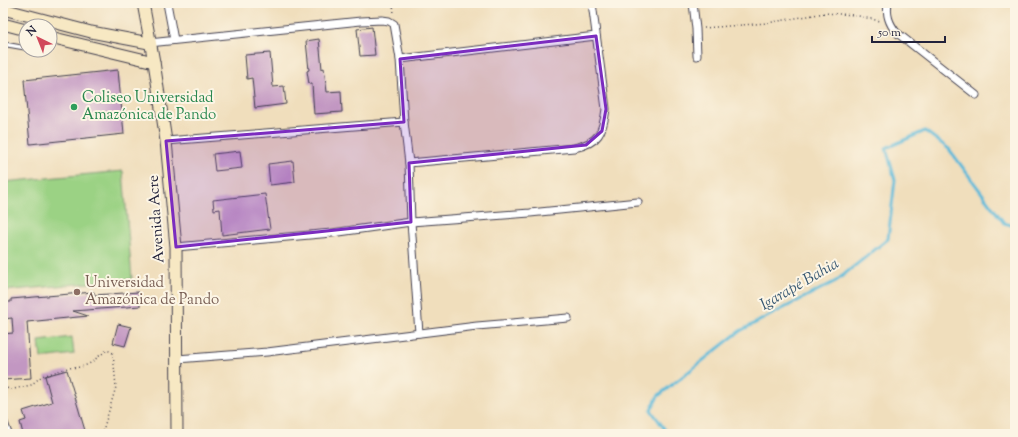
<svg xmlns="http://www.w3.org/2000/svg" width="1018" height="437" font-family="'Sorts Mill Goudy',serif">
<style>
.green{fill:#9bd284;stroke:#5e7a60}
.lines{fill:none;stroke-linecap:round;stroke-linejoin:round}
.stream{stroke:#5ab9d9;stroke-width:3}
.building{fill:#c297c2}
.service-casing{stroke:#413e4e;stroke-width:5.5}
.minor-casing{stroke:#413e4e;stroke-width:9}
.secondary-casing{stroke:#413e4e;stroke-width:13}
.path{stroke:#413e4e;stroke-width:1.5;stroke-dasharray:1 3;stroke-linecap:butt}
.service{stroke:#fff;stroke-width:3.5}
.minor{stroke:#fff;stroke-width:7}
.secondary{stroke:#f7e8c3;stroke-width:11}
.marked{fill:#7b2cbf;fill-opacity:0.2;stroke:#7b2cbf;stroke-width:3;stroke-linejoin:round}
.leisure-dot{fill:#2e9e5b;stroke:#fcf5e5;stroke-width:1.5}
.education-dot{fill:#8d6e63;stroke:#fcf5e5;stroke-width:1.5}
.labels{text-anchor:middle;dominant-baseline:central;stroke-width:4;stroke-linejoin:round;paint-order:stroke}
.leisure-label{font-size:15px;fill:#27864d;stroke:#fcf5e5;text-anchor:start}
.street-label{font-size:15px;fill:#22223b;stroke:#fcf5e5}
.education-label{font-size:15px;fill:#785e54;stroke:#fcf5e5;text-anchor:start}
.water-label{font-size:16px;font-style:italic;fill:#365772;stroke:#fcf5e5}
</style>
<rect width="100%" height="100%" fill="#fcf5e5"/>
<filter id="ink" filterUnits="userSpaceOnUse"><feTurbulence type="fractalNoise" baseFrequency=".025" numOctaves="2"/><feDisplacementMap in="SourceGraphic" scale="8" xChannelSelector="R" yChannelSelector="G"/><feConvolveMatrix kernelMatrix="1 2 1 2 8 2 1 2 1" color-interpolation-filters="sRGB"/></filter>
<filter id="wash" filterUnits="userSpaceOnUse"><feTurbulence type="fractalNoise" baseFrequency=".012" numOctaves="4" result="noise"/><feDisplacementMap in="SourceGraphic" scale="16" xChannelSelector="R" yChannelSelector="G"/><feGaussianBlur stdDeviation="0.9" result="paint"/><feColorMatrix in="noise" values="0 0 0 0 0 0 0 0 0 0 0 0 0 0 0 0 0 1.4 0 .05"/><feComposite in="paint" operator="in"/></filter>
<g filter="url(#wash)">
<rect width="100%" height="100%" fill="#f0debc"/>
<!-- green -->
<g class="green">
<path d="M123,171l9,108 -129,12v-109z"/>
<path d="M72,337l2,17 -33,4 -2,-17z"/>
</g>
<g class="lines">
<!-- stream -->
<path class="stream" d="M668,434l-17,-24 7,-14 82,-65 96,-50 52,-42 7,-59 -9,-32 39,-17 24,18 55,74 11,3"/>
</g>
<g id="blocks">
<!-- building -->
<g class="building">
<path d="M372,27l3,28 -15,1 -3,-27z"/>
<path d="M319,39l3,30 2,-1 3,24 14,-1 1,21 -28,2 -2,-30h-3l-2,-13 2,-1 -3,-29z"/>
<path d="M270,53l3,34 11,-1 2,18 -31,4 -3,-30 -5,1 -2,-24z"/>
<path d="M118,70l6,64 -94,10 -6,-64z"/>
<path d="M240,151l2,17 -27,3 -2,-17z"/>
<path d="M293,161l2,21 -25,3 -2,-21z"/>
<path d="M265,194l5,35 -48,6 -2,-26 -6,1 -1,-10z"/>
<path d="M94,292v3l45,-3 1,14 -67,5 15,5 -61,6 4,56 -28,2v-46l10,-1 -1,-15 -9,1v-17h8v-3z"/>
<path d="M118,324l13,3 -6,19 -12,-3z"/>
<path d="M67,370l19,64h-23l-1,-2 -7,2h-32l-3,-12 6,-2 -3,-9 29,-9 -7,-26z"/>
</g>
</g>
</g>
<g filter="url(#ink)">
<use href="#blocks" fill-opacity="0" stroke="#413e4e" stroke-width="1"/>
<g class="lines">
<defs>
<g id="service">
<path d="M3,44l23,4"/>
<path d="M3,415l7,19"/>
</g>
<g id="minor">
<path d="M167,3l7,37"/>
<path d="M693,3l3,26 1,27"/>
<path d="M888,3c-2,12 1,20 8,29l80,63"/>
<path d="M149,43l212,-22 21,-1 7,1 5,3 6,35 4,63"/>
<path d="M400,59l196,-23"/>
<path d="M166,141l238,-19 5,41"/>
<path d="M176,247l156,-14 79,-11 -2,-59 165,-15c25,-5 29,-16 32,-39l-14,-106"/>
<path d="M419,333l-8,-111 119,-9 108,-11"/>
<path d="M177,359l90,-7 210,-26 91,-8"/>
</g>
<g id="secondary">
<path d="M143,3l11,59 12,79 10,106 1,187"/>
<path d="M3,9l88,23 58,11"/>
<path d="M3,24l23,6"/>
<path d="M50,37l104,25"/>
</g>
</defs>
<!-- service casing -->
<use href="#service" class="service-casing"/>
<!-- minor casing -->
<use href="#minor" class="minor-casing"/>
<!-- secondary casing -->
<use href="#secondary" class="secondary-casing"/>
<!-- path -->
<g class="path">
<path d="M393,3l1,11"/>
<path d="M704,28l63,-5 58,-10 29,2 26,6"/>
<path d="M3,388l11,1 17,-4 11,-9 26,-8 13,-1 8,-3 18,-14 6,3 3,34 -14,47"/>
</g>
<!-- service -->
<use href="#service" class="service"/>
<!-- minor -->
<use href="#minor" class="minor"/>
<!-- secondary -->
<use href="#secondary" class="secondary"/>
</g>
</g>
<!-- marked area -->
<path class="marked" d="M596,36l10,73 -4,22 -16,14 -177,18 2,59 -235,25 -10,-106 238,-19 -4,-63z"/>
<!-- markers -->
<circle class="leisure-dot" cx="74" cy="107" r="4"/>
<circle class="education-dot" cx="77" cy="292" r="4"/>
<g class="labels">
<!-- leisure labels -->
<g class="leisure-label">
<text x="82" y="98">Coliseo Universidad<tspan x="82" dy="17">Amazónica de Pando</tspan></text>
</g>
<!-- street labels -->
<g class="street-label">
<text transform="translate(157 219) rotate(-94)">Avenida Acre</text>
</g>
<!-- education labels -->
<g class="education-label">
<text x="85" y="283">Universidad<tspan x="85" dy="17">Amazónica de Pando</tspan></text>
</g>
<!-- water labels -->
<g class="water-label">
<text transform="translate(800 285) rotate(-30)">Igarapé Bahia</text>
</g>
</g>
<!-- margin -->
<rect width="1018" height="437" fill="none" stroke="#fcf5e5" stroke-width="16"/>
<!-- north arrow -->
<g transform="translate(38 38) rotate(317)"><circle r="19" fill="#fcf5e5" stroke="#a5a1a1"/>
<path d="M0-3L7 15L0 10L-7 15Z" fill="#d1495b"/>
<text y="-6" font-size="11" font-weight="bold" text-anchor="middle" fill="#22223b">N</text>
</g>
<!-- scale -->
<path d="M872 36v6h73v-6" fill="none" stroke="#22223b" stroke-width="2"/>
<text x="878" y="36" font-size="12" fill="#22223b" stroke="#fcf5e5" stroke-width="3" paint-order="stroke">50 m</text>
</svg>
